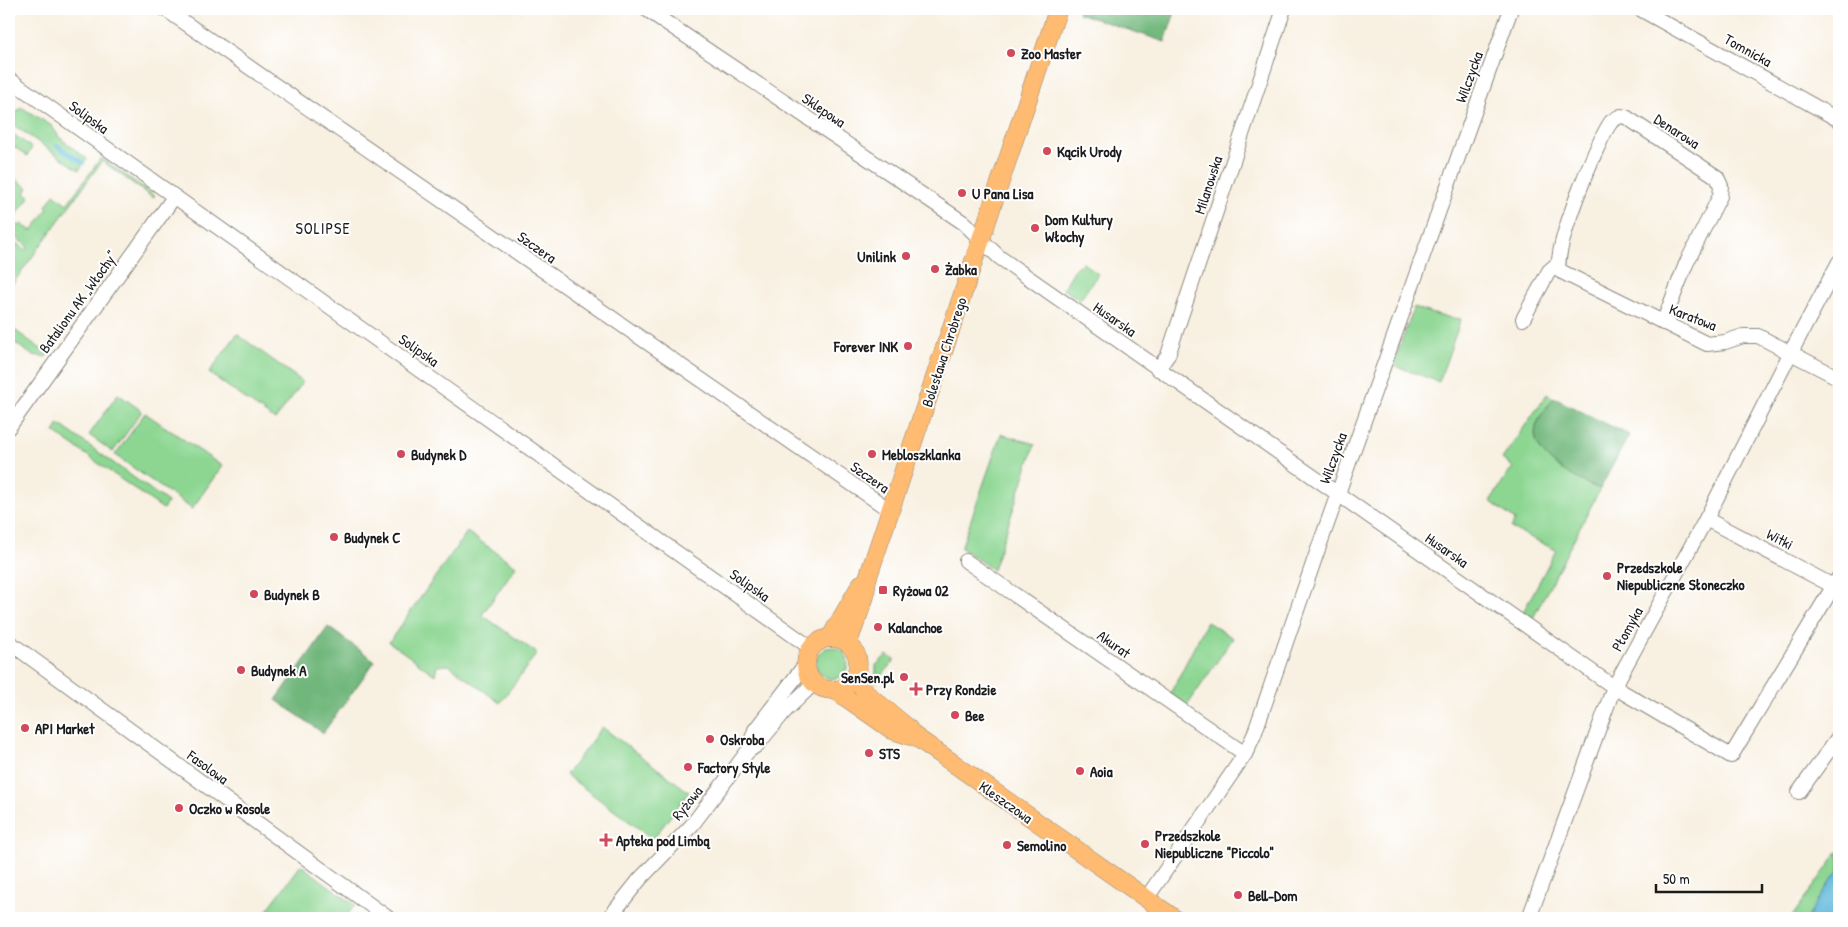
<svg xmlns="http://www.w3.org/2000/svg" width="1848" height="927" font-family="'Patrick Hand',sans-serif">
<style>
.green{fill:#8cd692;stroke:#547957}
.forest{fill:#71b77c;stroke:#466a4c}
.water{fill:#5cb6d9;stroke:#3c697a}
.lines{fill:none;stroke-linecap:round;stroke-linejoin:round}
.stream{stroke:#5cb6d9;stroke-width:4.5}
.minor-casing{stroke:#8a867e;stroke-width:16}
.major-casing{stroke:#8a867e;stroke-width:19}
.minor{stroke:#fff;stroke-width:14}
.major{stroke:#febb71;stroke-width:18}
.poi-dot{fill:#d1495b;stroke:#fff;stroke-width:2}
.labels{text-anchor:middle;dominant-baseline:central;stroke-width:4;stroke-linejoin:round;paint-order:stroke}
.street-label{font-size:15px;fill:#1c1c1c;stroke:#fff}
.poi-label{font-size:15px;font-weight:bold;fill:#1c1c1c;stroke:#fff;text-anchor:start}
.neighbourhood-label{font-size:16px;letter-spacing:1px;fill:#1c1c1c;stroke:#fff}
</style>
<rect width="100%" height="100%" fill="#fff"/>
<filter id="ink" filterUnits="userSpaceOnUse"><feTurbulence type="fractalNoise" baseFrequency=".02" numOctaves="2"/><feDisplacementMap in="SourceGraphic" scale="10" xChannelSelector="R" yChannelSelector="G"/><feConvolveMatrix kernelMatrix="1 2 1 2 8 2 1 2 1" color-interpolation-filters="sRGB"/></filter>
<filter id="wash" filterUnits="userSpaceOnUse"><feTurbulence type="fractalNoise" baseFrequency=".0096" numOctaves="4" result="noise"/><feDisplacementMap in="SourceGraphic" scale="20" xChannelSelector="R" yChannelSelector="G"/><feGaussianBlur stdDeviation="1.12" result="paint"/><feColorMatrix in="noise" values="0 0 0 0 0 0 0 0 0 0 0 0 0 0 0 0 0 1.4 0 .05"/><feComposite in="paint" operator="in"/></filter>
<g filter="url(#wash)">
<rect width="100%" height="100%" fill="#f8f0e1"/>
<!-- green -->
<g class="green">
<path d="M21,107l31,19 7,11 28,22 -8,11 -70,-48z"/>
<path d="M9,131l23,17 -5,8 -18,-13z"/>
<path d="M101,158l54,38 -2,2 -51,-37 -93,128v-51l17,12 2,-3 -19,-15v-58l19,14 -3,5 5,3 -18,25 7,5 2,-2 11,7 16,-23 -2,-2 8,-12 13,10z"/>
<path d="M1083,263l15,11 -18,26 -17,-11 13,-22z"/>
<path d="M1414,307l26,9 21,3 -22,63 -46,-17z"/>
<path d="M9,326l39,28 -2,3 -14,-2 -23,-16z"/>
<path d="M237,334l66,48 -28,38 -66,-47z"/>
<path d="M118,394l24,17 -29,41 -24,-17z"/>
<path d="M1547,394l7,4c-7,9 -15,18 -18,29 -8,29 42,53 64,62l-67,129 -10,-6 33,-62 -45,-22 4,-8 -25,-19 23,-34 -11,-8z"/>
<path d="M145,413l77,53 -30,43 -77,-54z"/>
<path d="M59,424l109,78 -5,7 -109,-77z"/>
<path d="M1001,434l34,10 -42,126 -32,-22z"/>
<path d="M467,532l49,34 -34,49 55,38 -37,50 -51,-38 -12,1 -2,9 -46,-33z"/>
<path d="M1207,622l26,16 -46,68 -17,-12z"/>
<circle cx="832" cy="663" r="16"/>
<path d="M887,655l8,5 -19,23v-18z"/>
<path d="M602,727l87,65 -36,47 -87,-64z"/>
<path d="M1839,851v67h-48z"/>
<path d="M301,865l54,40 -10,13h-84z"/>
</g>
<!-- forest -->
<g class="forest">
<path d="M1079,9h97l-11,33 -87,-29z"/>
<path d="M1554,398l75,37 -29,54c-22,-8 -72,-33 -64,-62 3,-11 11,-20 18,-29z"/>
<path d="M328,627l47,34 -52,72 -47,-33z"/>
</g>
<!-- water -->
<path class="water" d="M1839,870v48h-32l17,-28z"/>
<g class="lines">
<!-- stream -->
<path class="stream" d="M57,146l26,17"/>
</g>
</g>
<g filter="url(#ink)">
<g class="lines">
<defs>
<g id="minor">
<path d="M165,9l726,502"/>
<path d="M646,9l318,214 35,34 615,430 117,69 108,-179"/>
<path d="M1640,9l199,111"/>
<path d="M9,79l802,569"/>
<path d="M1523,319l26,-48 8,-7"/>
<path d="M1663,323l23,-59 34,-68 1,-10 -4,-9 -91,-60 -5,-1c-4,2 -7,3 -10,6 -13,17 -61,133 -51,149l147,73 18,-2 18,-6h15l81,42"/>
<path d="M1158,369l10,-14 116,-346"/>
<path d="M9,427l165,-230"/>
<path d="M1706,519l133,70"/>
<path d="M966,561l279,193"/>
<path d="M9,642l379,276"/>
<path d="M748,751l7,-21 50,-65"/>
<path d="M1799,792l40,-56"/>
<path d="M1146,899l99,-145 9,-19 62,-180 195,-546"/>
<path d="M609,918l31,-39 52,-54 56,-74 9,-6 28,-34 29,-28"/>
<path d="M1529,918l85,-231 92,-168 85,-167 48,-90"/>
</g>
<g id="major">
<circle cx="832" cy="664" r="26"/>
<path d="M830,638l31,-54"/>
<path d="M848,643l17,-46 2,-17 191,-571"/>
<path d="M855,677l12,17 41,34 5,7 261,183"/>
<path d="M835,690l57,40 18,6"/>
</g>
</defs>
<!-- minor casing -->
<use href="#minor" class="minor-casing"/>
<!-- major casing -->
<use href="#major" class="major-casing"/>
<!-- minor -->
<use href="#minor" class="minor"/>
<!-- major -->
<use href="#major" class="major"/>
</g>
</g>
<!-- markers -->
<g class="poi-dot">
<circle cx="1011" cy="53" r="5"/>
<circle cx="1047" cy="151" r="5"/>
<circle cx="962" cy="193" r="5"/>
<circle cx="1035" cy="228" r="5"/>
<circle cx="906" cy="256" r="5"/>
<circle cx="935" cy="269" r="5"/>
<circle cx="908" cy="346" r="5"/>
<circle cx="401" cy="454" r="5"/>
<circle cx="872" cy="454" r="5"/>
<circle cx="334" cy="537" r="5"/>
<circle cx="1607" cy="576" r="5"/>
<rect x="878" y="585" width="10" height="10" rx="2.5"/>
<circle cx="254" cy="594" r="5"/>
<circle cx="878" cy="627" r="5"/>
<circle cx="241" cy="670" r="5"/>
<circle cx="904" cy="677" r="5"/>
<path d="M913.5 681.5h5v5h5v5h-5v5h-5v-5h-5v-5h5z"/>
<circle cx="955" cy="715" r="5"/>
<circle cx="25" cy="728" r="5"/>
<circle cx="710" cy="739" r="5"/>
<circle cx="869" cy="753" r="5"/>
<circle cx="688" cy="767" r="5"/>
<circle cx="1080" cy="771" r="5"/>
<circle cx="179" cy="808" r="5"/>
<path d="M603.5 832.5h5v5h5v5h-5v5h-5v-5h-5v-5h5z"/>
<circle cx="1145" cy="844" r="5"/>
<circle cx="1007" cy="845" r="5"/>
<circle cx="1238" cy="895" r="5"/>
</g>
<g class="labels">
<!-- street labels -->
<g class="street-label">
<text transform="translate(1748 50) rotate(29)">Tomnicka</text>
<text transform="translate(1469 77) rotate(-70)">Wilczycka</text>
<text transform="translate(824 110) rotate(34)">Sklepowa</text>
<text transform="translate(89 117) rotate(36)">Solipska</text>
<text transform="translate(1677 131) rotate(33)">Denarowa</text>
<text transform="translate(1208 185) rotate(-72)">Milanowska</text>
<text transform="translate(537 247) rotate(35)">Szczera</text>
<text transform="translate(78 302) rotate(-54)">Batalionu AK „Włochy”</text>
<text transform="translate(1693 317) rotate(21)">Karatowa</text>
<text transform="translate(1115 319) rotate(35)">Husarska</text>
<text transform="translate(419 350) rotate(35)">Solipska</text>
<text transform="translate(944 352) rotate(-72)">Bolesława Chrobrego</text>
<text transform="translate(1333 458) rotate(-70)">Wilczycka</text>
<text transform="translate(870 477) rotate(35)">Szczera</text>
<text transform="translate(1780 539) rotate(28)">Witki</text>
<text transform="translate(1447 550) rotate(35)">Husarska</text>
<text transform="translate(750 585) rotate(35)">Solipska</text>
<text transform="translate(1627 629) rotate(-61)">Płomyka</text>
<text transform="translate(1114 644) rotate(35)">Akurat</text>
<text transform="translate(208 767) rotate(36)">Fasolowa</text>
<text transform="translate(1006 802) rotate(35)">Kleszczowa</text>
<text transform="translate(687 803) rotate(-51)">Ryżowa</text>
</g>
<!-- poi labels -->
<g class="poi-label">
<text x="1021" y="53">Zoo Master</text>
<text x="1057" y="151">Kącik Urody</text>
<text x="972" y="193">U Pana Lisa</text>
<text x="1045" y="219">Dom Kultury<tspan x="1045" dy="17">Włochy</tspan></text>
<text x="896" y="256" text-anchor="end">Unilink</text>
<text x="945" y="269">Żabka</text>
<text x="898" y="346" text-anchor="end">Forever INK</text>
<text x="411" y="454">Budynek D</text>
<text x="882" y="454">Mebloszklanka</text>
<text x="344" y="537">Budynek C</text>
<text x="1617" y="567">Przedszkole<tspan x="1617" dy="17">Niepubliczne Słoneczko</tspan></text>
<text x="893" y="590">Ryżowa 02</text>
<text x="264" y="594">Budynek B</text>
<text x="888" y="627">Kalanchoe</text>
<text x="251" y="670">Budynek A</text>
<text x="894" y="677" text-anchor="end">SenSen.pl</text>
<text x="926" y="689">Przy Rondzie</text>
<text x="965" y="715">Bee</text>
<text x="35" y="728">API Market</text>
<text x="720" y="739">Oskroba</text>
<text x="879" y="753">STS</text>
<text x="698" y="767">Factory Style</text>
<text x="1090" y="771">Aoia</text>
<text x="189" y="808">Oczko w Rosole</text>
<text x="1155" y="835">Przedszkole<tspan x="1155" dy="17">Niepubliczne "Piccolo"</tspan></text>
<text x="616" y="840">Apteka pod Limbą</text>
<text x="1017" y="845">Semolino</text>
<text x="1248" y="895">Bell-Dom</text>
</g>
<!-- neighbourhood labels -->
<g class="neighbourhood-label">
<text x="323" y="228">SOLIPSE</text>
</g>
</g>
<!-- margin -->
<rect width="1848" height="927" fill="none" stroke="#fff" stroke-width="30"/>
<!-- scale -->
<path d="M1656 884v8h106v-8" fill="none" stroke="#1c1c1c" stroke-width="2.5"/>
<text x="1663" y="884" font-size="15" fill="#1c1c1c" stroke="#ffffff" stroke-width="4" paint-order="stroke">50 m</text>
</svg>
